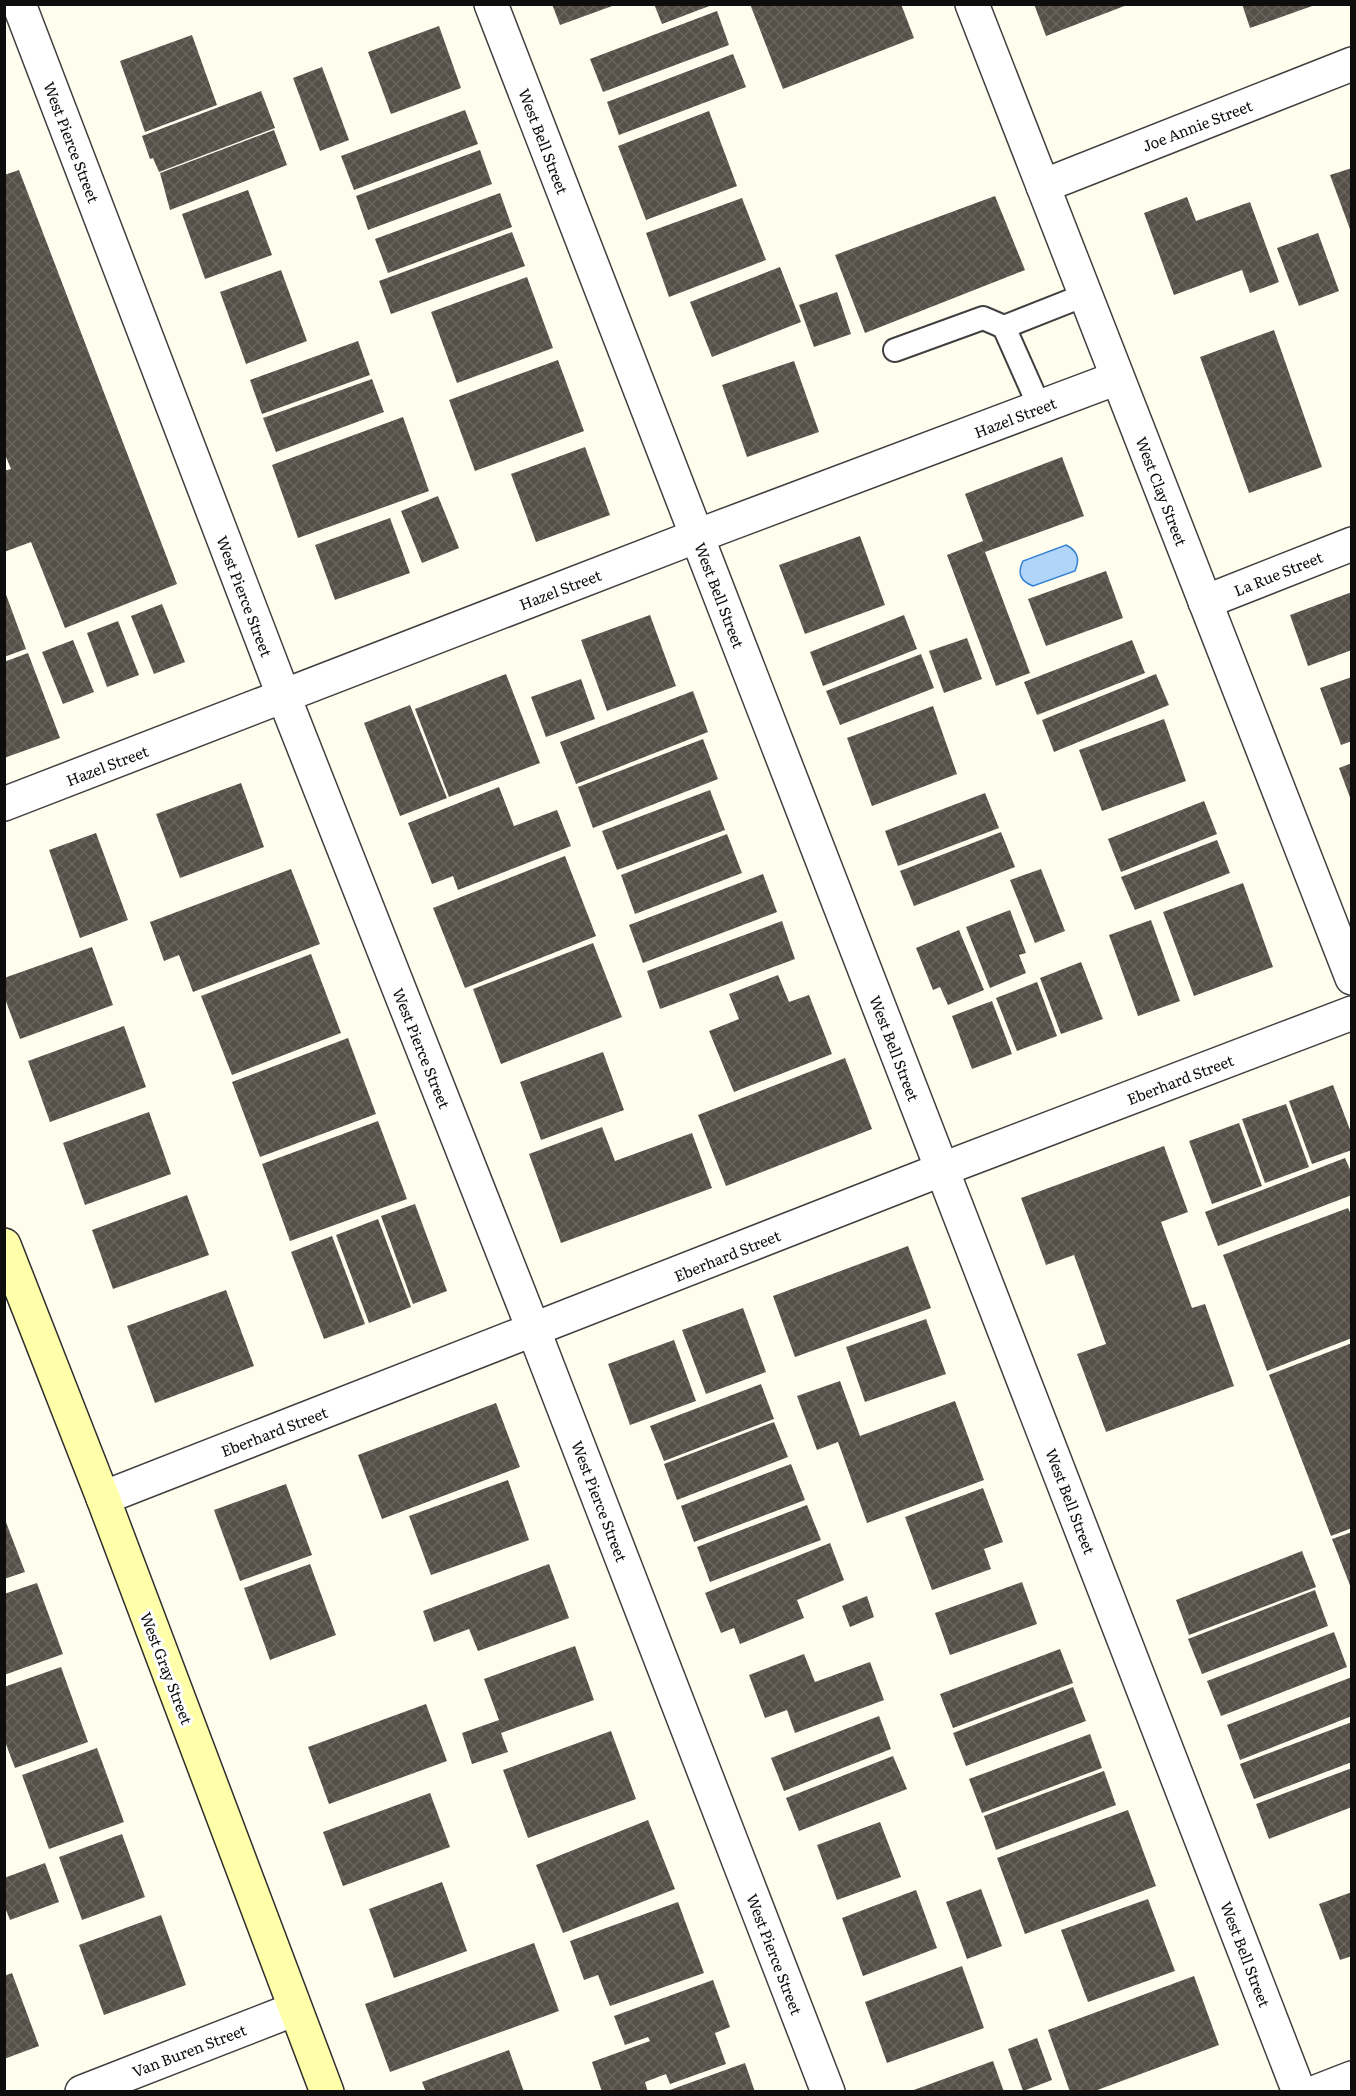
<svg xmlns="http://www.w3.org/2000/svg" width="1356" height="2096" font-family="Literata,serif">
<style>
.water{fill:#b0d5f9;stroke:#3481d3;stroke-width:1.5}
.building{fill:url(#building-cross-hatch)}
.lines{fill:none;stroke-linecap:round;stroke-linejoin:round}
.lane-casing{stroke:#404040;stroke-width:26}
.street-casing{stroke:#404040;stroke-width:36}
.secondary-casing{stroke:#2f2f2f;stroke-width:36}
.lane{stroke:#fff;stroke-width:22}
.street{stroke:#fff;stroke-width:33}
.secondary{stroke:#ffffa9;stroke-width:33}
.labels{text-anchor:middle;dominant-baseline:central;stroke-width:6;stroke-linejoin:round;paint-order:stroke}
.street-label{font-size:15px;fill:#0d0d0d;stroke:#fff}
</style>
<defs>
<pattern id="building-cross-hatch" width="8" height="8" patternUnits="userSpaceOnUse" patternTransform="scale(1.5)"><rect width="8" height="8" fill="#565049"/><path d="M0 0l8 8M0 8l8-8" fill="none" stroke="#69645f"/></pattern>
</defs>
<rect width="100%" height="100%" fill="#fffeee"/>
<!-- water -->
<path class="water" d="M1066,545c12,6 14,14 9,26l-42,15c-13,-5 -16,-13 -10,-25z"/>
<!-- building -->
<g class="building">
<path d="M552,4h63v1l-55,20z"/>
<path d="M654,4h58v1l-50,19z"/>
<path d="M750,4h151l13,34 -131,51z"/>
<path d="M1034,4h93v1l-81,31z"/>
<path d="M1242,4h73v1l-65,23z"/>
<path d="M717,11l12,34 -126,47 -13,-33z"/>
<path d="M439,26l22,62 -70,26 -23,-62z"/>
<path d="M192,35l25,70 -72,27 -25,-71z"/>
<path d="M733,54l13,33 -127,48 -12,-33z"/>
<path d="M322,67l27,73 -29,11 -27,-73z"/>
<path d="M261,91l14,37 -116,44 -6,-14 -3,1 -8,-23z"/>
<path d="M465,110l13,34 -124,46 -13,-34z"/>
<path d="M709,111l28,75 -91,34 -28,-74z"/>
<path d="M274,130l13,35 -117,45 -10,-37z"/>
<path d="M480,150l12,34 -124,46 -12,-34z"/>
<path d="M1352,168v64h-1l-21,-57z"/>
<path d="M19,170l158,414 -112,44 -34,-86 -27,10v-81l7,-2 -7,-17v-277z"/>
<path d="M248,190l24,65 -67,24 -23,-65z"/>
<path d="M500,193l12,34 -124,46 -13,-34z"/>
<path d="M995,196l30,74 -160,63 -30,-78z"/>
<path d="M1187,197l9,24 54,-19 29,80 -29,11 -8,-23 -68,25 -30,-82z"/>
<path d="M742,198l24,62 -97,37 -23,-64z"/>
<path d="M512,232l13,34 -134,48 -12,-33z"/>
<path d="M1318,233l21,58 -40,15 -22,-58z"/>
<path d="M780,267l21,55 -89,35 -22,-55z"/>
<path d="M281,270l26,71 -61,23 -26,-72z"/>
<path d="M527,277l26,71 -96,35 -26,-71z"/>
<path d="M837,292l14,42 -37,13 -15,-42z"/>
<path d="M1274,330l48,137 -73,26 -49,-136z"/>
<path d="M358,341l12,34 -108,39 -12,-34z"/>
<path d="M558,360l26,71 -109,40 -26,-71z"/>
<path d="M794,361l25,71 -72,25 -25,-72z"/>
<path d="M372,379l12,33 -108,40 -13,-34z"/>
<path d="M403,417l26,74 -131,47 -26,-73z"/>
<path d="M585,447l25,68 -74,27 -25,-68z"/>
<path d="M1062,457l22,59 -99,36 45,121 -34,13 -49,-131 36,-14 -18,-47z"/>
<path d="M438,496l21,52 -37,15 -21,-52z"/>
<path d="M390,518l20,55 -75,27 -20,-55z"/>
<path d="M860,536l25,69 -80,29 -26,-69z"/>
<path d="M1106,571l17,47 -77,28 -18,-47z"/>
<path d="M4,589l22,60 -22,8z"/>
<path d="M1352,592v58l-44,16 -18,-51z"/>
<path d="M162,604l23,58 -31,12 -23,-58z"/>
<path d="M650,615l26,71 -69,25 -26,-71z"/>
<path d="M904,615l13,34 -94,37 -13,-34z"/>
<path d="M118,621l21,54 -32,12 -20,-54z"/>
<path d="M967,638l15,41 -38,14 -15,-42z"/>
<path d="M73,640l21,52 -31,12 -21,-52z"/>
<path d="M1132,640l13,33 -108,42 -13,-33z"/>
<path d="M28,653l32,85 -56,20v-96z"/>
<path d="M921,654l13,34 -94,37 -14,-34z"/>
<path d="M506,674l34,89 -91,34 -34,-88z"/>
<path d="M1156,674l13,31 -115,47 -12,-32z"/>
<path d="M1352,677v64l-11,4 -21,-57z"/>
<path d="M581,679l14,40 -49,18 -15,-40z"/>
<path d="M693,691l15,41 -132,52 -16,-42z"/>
<path d="M410,705l37,93 -47,18 -36,-93z"/>
<path d="M933,706l24,68 -85,32 -25,-68z"/>
<path d="M1164,719l22,62 -84,30 -23,-61z"/>
<path d="M703,739l15,40 -125,49 -15,-41z"/>
<path d="M1352,763v37h-1l-12,-32z"/>
<path d="M241,783l23,64 -84,31 -24,-64z"/>
<path d="M499,787l15,39 43,-16 14,36 -113,44 -5,-14 -21,8 -24,-61z"/>
<path d="M710,790l15,40 -108,40 -15,-39z"/>
<path d="M985,793l14,35 -101,38 -13,-35z"/>
<path d="M1204,801l13,33 -96,38 -13,-33z"/>
<path d="M1001,832l14,35 -101,39 -14,-35z"/>
<path d="M96,833l32,87 -48,18 -31,-88z"/>
<path d="M727,834l15,39 -107,41 -14,-39z"/>
<path d="M1217,840l13,33 -95,37 -14,-33z"/>
<path d="M565,856l31,80 -131,52 -32,-80z"/>
<path d="M291,869l29,75 -127,48 -14,-37 -15,6 -14,-39z"/>
<path d="M1041,869l24,62 -30,12 -25,-63z"/>
<path d="M763,874l14,38 -134,51 -14,-38z"/>
<path d="M1243,883l30,84 -79,29 -31,-84z"/>
<path d="M1010,910l16,43 -7,2 7,18 -36,15 -24,-61z"/>
<path d="M1151,920l29,81 -42,15 -29,-81z"/>
<path d="M782,921l13,38 -135,50 -13,-38z"/>
<path d="M959,930l25,60 -36,15 -8,-18 -7,3 -17,-42z"/>
<path d="M593,943l29,74 -121,47 -28,-75z"/>
<path d="M92,947l21,58 -93,34 -16,-43v-18z"/>
<path d="M311,954l30,79 -109,42 -31,-79z"/>
<path d="M1081,962l22,57 -42,15 -21,-56z"/>
<path d="M778,975l11,27 20,-7 23,59 -98,38 -25,-61 30,-12 -10,-25z"/>
<path d="M1037,982l20,54 -40,15 -21,-53z"/>
<path d="M992,1001l20,53 -40,15 -20,-53z"/>
<path d="M124,1026l22,61 -96,35 -22,-61z"/>
<path d="M348,1038l28,76 -116,43 -28,-75z"/>
<path d="M603,1052l21,58 -83,30 -21,-58z"/>
<path d="M845,1058l27,71 -146,57 -28,-71z"/>
<path d="M1333,1085l19,50v15l-40,14 -23,-63z"/>
<path d="M1286,1104l23,63 -44,16 -23,-64z"/>
<path d="M149,1112l22,62 -86,31 -22,-62z"/>
<path d="M378,1121l29,78 -117,42 -28,-77z"/>
<path d="M1239,1123l23,63 -50,18 -23,-63z"/>
<path d="M602,1127l13,34 77,-28 20,55 -151,55 -32,-89z"/>
<path d="M1164,1146l24,66 -27,10 31,86 13,-4 29,82 -128,46 -29,-78 29,-10 -32,-89 -28,10 -25,-67z"/>
<path d="M1345,1158l7,16v21l-134,51 -13,-34z"/>
<path d="M187,1195l22,60 -96,34 -21,-59z"/>
<path d="M415,1204l32,87 -34,13 -32,-88z"/>
<path d="M1348,1208l4,9v121l-85,33 -44,-116z"/>
<path d="M378,1219l33,88 -42,16 -33,-88z"/>
<path d="M332,1236l33,88 -41,15 -33,-87z"/>
<path d="M908,1246l23,62 -136,49 -22,-61z"/>
<path d="M226,1290l28,76 -99,37 -28,-77z"/>
<path d="M743,1308l23,64 -60,22 -24,-64z"/>
<path d="M926,1319l20,55 -81,28 -19,-55z"/>
<path d="M674,1340l22,61 -66,24 -22,-61z"/>
<path d="M1352,1343v185l-21,8 -62,-161z"/>
<path d="M840,1381l20,55 95,-35 29,79 -117,43 -29,-81 -21,8 -20,-54z"/>
<path d="M761,1384l13,35 -110,42 -14,-35z"/>
<path d="M496,1403l24,64 -138,52 -24,-64z"/>
<path d="M774,1422l14,35 -111,43 -13,-36z"/>
<path d="M791,1464l14,36 -111,42 -13,-36z"/>
<path d="M508,1480l21,60 -98,35 -22,-59z"/>
<path d="M286,1484l26,71 -72,26 -26,-71z"/>
<path d="M983,1488l20,54 -19,7 7,20 -59,21 -27,-73z"/>
<path d="M807,1505l14,35 -111,42 -13,-35z"/>
<path d="M4,1517l21,55 -21,7z"/>
<path d="M1352,1532v56h-1l-19,-49z"/>
<path d="M830,1543l14,37 -47,20 7,18 -64,26 -6,-16 -13,5 -16,-40z"/>
<path d="M1302,1551l14,36 -127,48 -13,-35z"/>
<path d="M310,1564l26,71 -66,25 -26,-72z"/>
<path d="M549,1564l20,54 -91,33 -9,-22 -35,13 -11,-31z"/>
<path d="M1022,1582l15,42 -87,31 -15,-42z"/>
<path d="M37,1583l26,71 -59,21v-81z"/>
<path d="M1315,1590l13,36 -126,48 -14,-35z"/>
<path d="M867,1596l7,21 -24,10 -8,-21z"/>
<path d="M1334,1632l13,35 -126,49 -14,-35z"/>
<path d="M575,1646l19,54 -93,33 7,19 -36,12 -10,-31 37,-13 -15,-41z"/>
<path d="M1060,1649l13,34 -120,45 -13,-34z"/>
<path d="M804,1654l11,28 55,-20 14,38 -89,33 -8,-23 -22,8 -16,-43z"/>
<path d="M61,1667l27,75 -73,26 -11,-29v-52z"/>
<path d="M1352,1677v39l-112,44 -13,-35z"/>
<path d="M1073,1687l13,34 -120,45 -13,-33z"/>
<path d="M426,1704l21,57 -118,43 -21,-57z"/>
<path d="M879,1716l12,33 -107,42 -13,-33z"/>
<path d="M1352,1722v40l-98,37 -14,-35z"/>
<path d="M611,1731l25,68 -108,39 -25,-68z"/>
<path d="M1090,1734l12,34 -120,45 -13,-34z"/>
<path d="M97,1748l27,74 -75,27 -27,-74z"/>
<path d="M893,1756l14,33 -108,42 -13,-33z"/>
<path d="M1352,1768v39l-83,32 -13,-35z"/>
<path d="M1104,1771l12,34 -120,45 -12,-34z"/>
<path d="M430,1793l20,54 -107,39 -20,-54z"/>
<path d="M1128,1810l28,76 -131,48 -28,-76z"/>
<path d="M648,1820l27,69 -112,44 -27,-68z"/>
<path d="M880,1822l21,55 -64,23 -20,-55z"/>
<path d="M122,1834l23,63 -63,23 -23,-63z"/>
<path d="M45,1863l14,39 -49,18 -6,-15v-27z"/>
<path d="M442,1882l25,69 -73,27 -25,-69z"/>
<path d="M981,1889l21,57 -35,13 -21,-57z"/>
<path d="M916,1890l21,58 -74,28 -21,-58z"/>
<path d="M1352,1892v64l-12,4 -21,-56z"/>
<path d="M1148,1899l27,72 -87,31 -27,-72z"/>
<path d="M678,1902l26,71 -94,33 -12,-31 -14,5 -14,-39z"/>
<path d="M161,1915l25,70 -82,30 -25,-70z"/>
<path d="M534,1943l25,68 -169,61 -25,-68z"/>
<path d="M962,1966l22,62 -97,35 -22,-61z"/>
<path d="M12,1973l27,73 -35,13v-83z"/>
<path d="M1194,1976l25,69 -127,47h-22l-22,-62z"/>
<path d="M713,1980l17,47 -15,6 11,31 -56,20 -4,-10 -21,8 3,10h-46l-10,-30 58,-21 -2,-4 -23,8 -11,-29z"/>
<path d="M1037,2038l15,42 -29,11 -15,-42z"/>
<path d="M509,2050l15,42h-98l-4,-10z"/>
<path d="M993,2061l11,31h-93v-1z"/>
<path d="M745,2063l10,29h-88v-1z"/>
</g>
<g class="lines">
<defs>
<g id="lane">
<path d="M1004,327l36,81"/>
<path d="M895,350l88,-32 21,9 81,-32"/>
</g>
<g id="street">
<path d="M19,4l265,693 250,634 294,761"/>
<path d="M491,4l808,2088"/>
<path d="M972,4l380,974"/>
<path d="M1043,186l309,-122"/>
<path d="M1205,602l147,-58"/>
<path d="M4,804l693,-268 420,-158"/>
<path d="M103,1498l840,-329 409,-156"/>
<path d="M82,2092l213,-83"/>
<path d="M1316,2092l36,-14"/>
</g>
<path id="secondary" d="M4,1245l99,253 224,594"/>
</defs>
<!-- lane casing -->
<use href="#lane" class="lane-casing"/>
<!-- street casing -->
<use href="#street" class="street-casing"/>
<!-- secondary casing -->
<use href="#secondary" class="secondary-casing"/>
<!-- lane -->
<use href="#lane" class="lane"/>
<!-- street -->
<use href="#street" class="street"/>
<!-- secondary -->
<use href="#secondary" class="secondary"/>
</g>
<g class="labels">
<!-- street labels -->
<g class="street-label">
<text transform="translate(1197 125) rotate(-21)">Joe Annie Street</text>
<text transform="translate(544 141) rotate(69)">West Bell Street</text>
<text transform="translate(72 142) rotate(69)">West Pierce Street</text>
<text transform="translate(1015 417) rotate(-21)">Hazel Street</text>
<text transform="translate(1162 491) rotate(69)">West Clay Street</text>
<text transform="translate(1278 573) rotate(-22)">La Rue Street</text>
<text transform="translate(560 589) rotate(-21)">Hazel Street</text>
<text transform="translate(720 595) rotate(69)">West Bell Street</text>
<text transform="translate(245 596) rotate(69)">West Pierce Street</text>
<text transform="translate(107 765) rotate(-21)">Hazel Street</text>
<text transform="translate(422 1048) rotate(68)">West Pierce Street</text>
<text transform="translate(895 1048) rotate(69)">West Bell Street</text>
<text transform="translate(1180 1079) rotate(-21)">Eberhard Street</text>
<text transform="translate(727 1255) rotate(-22)">Eberhard Street</text>
<text transform="translate(274 1431) rotate(-21)">Eberhard Street</text>
<text transform="translate(600 1501) rotate(69)">West Pierce Street</text>
<text transform="translate(1071 1501) rotate(69)">West Bell Street</text>
<text transform="translate(167 1668) rotate(69)">West Gray Street</text>
<text transform="translate(775 1954) rotate(69)">West Pierce Street</text>
<text transform="translate(1246 1954) rotate(69)">West Bell Street</text>
<text transform="translate(189 2050) rotate(-21)">Van Buren Street</text>
</g>
</g>
<!-- border -->
<rect width="1356" height="2096" fill="none" stroke="#0d0d0d" stroke-width="12"/>
</svg>
